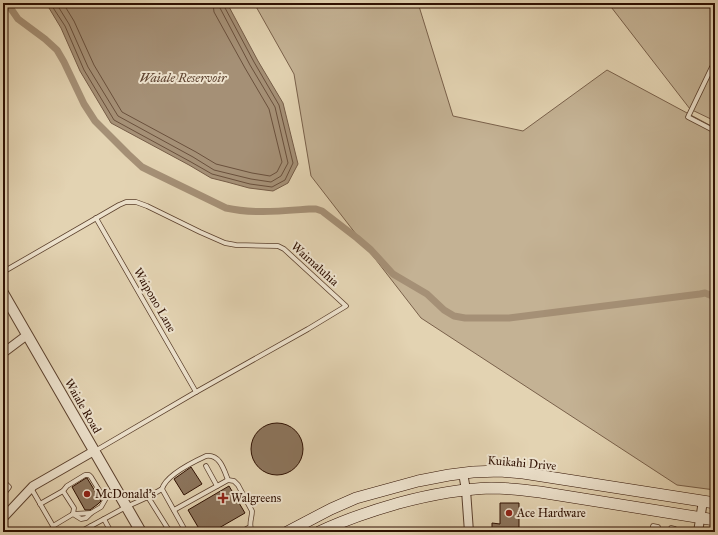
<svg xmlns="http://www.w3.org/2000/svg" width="718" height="535" font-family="'IM FELL Great Primer',serif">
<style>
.green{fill:#c4b294;stroke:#79604a}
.water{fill:#a59076;stroke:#755c47}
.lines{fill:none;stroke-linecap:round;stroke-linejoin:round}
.shore{stroke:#6a503c;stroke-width:1}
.canal{stroke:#a59076;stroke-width:7}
.building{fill:#8c755d;stroke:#2e0f01}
.service-casing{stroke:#5b402d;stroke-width:5.5}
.minor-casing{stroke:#5b402d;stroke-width:10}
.tertiary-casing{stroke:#5b402d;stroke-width:12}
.secondary-casing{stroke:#2e0f01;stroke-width:12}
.service{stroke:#ede2cd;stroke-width:4}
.minor{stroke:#ede2cd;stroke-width:8}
.tertiary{stroke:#ede2cd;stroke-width:10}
.secondary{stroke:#ede2cd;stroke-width:11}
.poi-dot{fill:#8f2418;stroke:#ede2cd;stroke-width:1.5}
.labels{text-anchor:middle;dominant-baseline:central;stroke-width:4;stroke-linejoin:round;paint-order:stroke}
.street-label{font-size:12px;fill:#2e0f01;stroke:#ede2cd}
.poi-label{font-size:12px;fill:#2e0f01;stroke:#ede2cd;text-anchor:start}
.water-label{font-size:13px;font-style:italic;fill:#5e4330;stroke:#ede2cd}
</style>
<rect width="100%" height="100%" fill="#e3d3b2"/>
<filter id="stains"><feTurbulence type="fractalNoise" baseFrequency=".005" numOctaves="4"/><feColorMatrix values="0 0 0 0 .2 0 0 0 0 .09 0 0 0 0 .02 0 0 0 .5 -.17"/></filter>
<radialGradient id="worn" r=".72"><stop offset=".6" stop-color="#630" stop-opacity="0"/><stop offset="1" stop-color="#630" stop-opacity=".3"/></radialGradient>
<!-- green -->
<g class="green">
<path d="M254,3h164l35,113 70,15 84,-61 108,58v362l-38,-5 -256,-167 -110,-142 -17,-102z"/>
<path d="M608,3h107v118l-25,-12z"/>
</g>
<!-- water -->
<path class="water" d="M46,3h181l31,58 25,42 15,61 -10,19 -15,8 -24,-3 -22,-6 -16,-4 -22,-13 -78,-42 -31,-52 -19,-43z"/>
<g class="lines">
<!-- shore -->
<g class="shore">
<path d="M50,3l15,23 19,44 30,50 77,42 21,12 38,10 22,3 13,-7 8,-17 -14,-58 -25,-43 -30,-56v-3"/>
<path d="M56,3l13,21 19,43 30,49 75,41 21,13 37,9 20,3 10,-6 7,-13 -13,-56 -25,-42 -30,-57 -1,-5"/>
<path d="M63,3l11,18 20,44 28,47 74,40 20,12 36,9 18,3 7,-4 5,-10 -13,-53 -24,-41 -31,-56 -1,-9"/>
</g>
<!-- canal -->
<path class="canal" d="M7,3l11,16 27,20 12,11 7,12 20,42 11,17 33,33 14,13 8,4 76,37c27,6 55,3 83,1h7l6,2 35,27 14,12 22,24 34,20 17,16 10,6 11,2h44l191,-24 5,-1 10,4"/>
</g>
<!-- building -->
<g class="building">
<circle cx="277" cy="449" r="26"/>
<path d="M191,467l11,17 -18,11 -10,-16z"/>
<path d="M86,478h1l14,23 -3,3 -8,6h-5l-13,-23z"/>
<path d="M229,486l16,27 -33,19h-11l-13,-22z"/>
<path d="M500,503h19v29h-27v-9l8,1z"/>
</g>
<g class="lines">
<defs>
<g id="service">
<path d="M3,59v-1"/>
<path d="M712,67l-24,50 27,14"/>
<path d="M96,218l100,174"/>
<path d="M3,272l116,-67 7,-3h10l11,4 53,26 25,11 11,2 42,1 6,3 62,57 -38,23 -112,63 -101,59"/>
<path d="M206,466l11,20"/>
<path d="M3,481l6,6 -6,8"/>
<path d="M31,488l22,38v6"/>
<path d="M162,489c4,-14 31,-27 44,-33 14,-2 18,14 22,24"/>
<path d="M63,491l4,-5 18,-11h4l2,2 14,23 -4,7 -10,6 -5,5 -5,1 -8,-5"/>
<path d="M148,497l14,-8 24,43"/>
<path d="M40,504l23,-13 11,17 -1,6 -20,12"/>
<path d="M174,510l54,-30 6,1 4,4 14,26c0,8 -4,13 0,21"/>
<path d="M73,514l18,-1"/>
<path d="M104,519l7,13"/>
<path d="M91,526l3,6"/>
<path d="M671,528l4,1v3"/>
<path d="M80,532l46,-25 22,-10 22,35"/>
<path d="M241,532l9,-5"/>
<path d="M652,532l1,-6 5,1"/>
</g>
<g id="minor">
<path d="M3,353l24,-18"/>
<path d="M463,473l3,17 3,42"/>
<path d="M3,518l30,-32 61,-35"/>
<path d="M698,532l5,-31"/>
</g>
<path id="tertiary" d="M3,293l138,239"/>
<g id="secondary">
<path d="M287,532l44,-23 25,-11 62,-17 31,-6 24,-3 27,-1 23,2 192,30"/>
<path d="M319,532c25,-12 52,-21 80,-29 30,-8 61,-14 92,-15 17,0 33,2 49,4l175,28"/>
</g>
</defs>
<!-- service casing -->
<use href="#service" class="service-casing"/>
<!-- minor casing -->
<use href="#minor" class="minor-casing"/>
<!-- tertiary casing -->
<use href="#tertiary" class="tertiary-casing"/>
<!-- secondary casing -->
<use href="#secondary" class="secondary-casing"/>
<!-- service -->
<use href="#service" class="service"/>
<!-- minor -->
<use href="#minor" class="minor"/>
<!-- tertiary -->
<use href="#tertiary" class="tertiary"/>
<!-- secondary -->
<use href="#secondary" class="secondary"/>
</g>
<!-- markers -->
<g class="poi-dot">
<circle cx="87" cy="494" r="4"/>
<path d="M221 492h4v4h4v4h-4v4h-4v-4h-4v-4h4z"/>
<circle cx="509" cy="513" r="4"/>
</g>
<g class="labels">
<!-- street labels -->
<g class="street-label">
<text transform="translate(315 264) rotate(42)">Waimaluhia</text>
<text transform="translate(155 300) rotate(60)">Waipono Lane</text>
<text transform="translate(83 406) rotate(60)">Waiale Road</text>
<text transform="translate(522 463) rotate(5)">Kuikahi Drive</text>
</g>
<!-- poi labels -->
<g class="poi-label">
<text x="95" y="494">McDonald's</text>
<text x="231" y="498">Walgreens</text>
<text x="517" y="513">Ace Hardware</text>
</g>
<!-- water labels -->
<g class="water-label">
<text x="183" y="78">Waiale Reservoir</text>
</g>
</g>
<!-- margin -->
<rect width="718" height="535" fill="none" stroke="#e3d3b2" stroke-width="16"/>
<rect x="4" y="4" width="710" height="527" fill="none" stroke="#2e0f01" stroke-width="2"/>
<rect x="8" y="8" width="702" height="519" fill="none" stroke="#2e0f01"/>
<rect width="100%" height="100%" filter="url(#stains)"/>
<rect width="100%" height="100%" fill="url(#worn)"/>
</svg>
